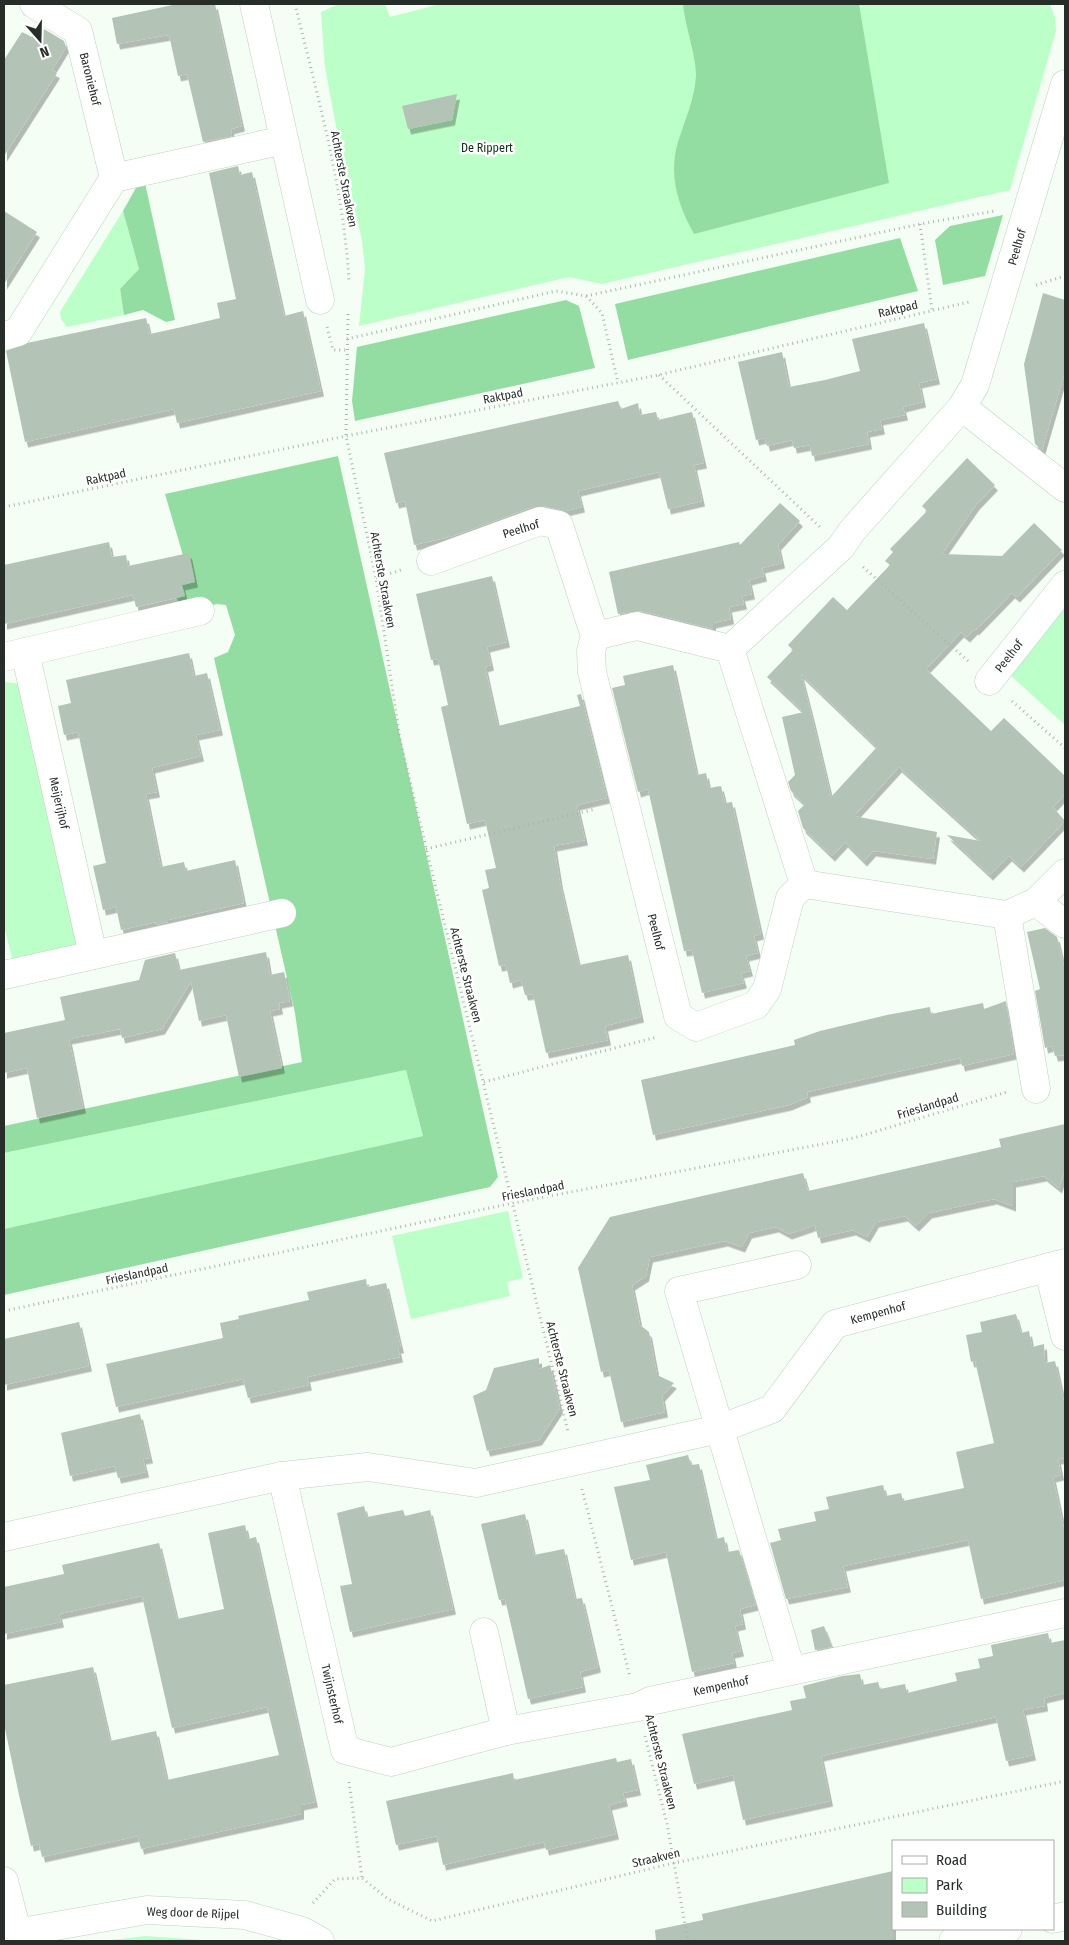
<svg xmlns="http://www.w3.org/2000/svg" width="1069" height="1945" font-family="'Fira Sans Condensed',sans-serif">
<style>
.green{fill:#bcffc8}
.forest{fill:#94dda2}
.building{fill:#b3c3b5;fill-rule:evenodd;filter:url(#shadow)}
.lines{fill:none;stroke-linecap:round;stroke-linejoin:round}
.minor-casing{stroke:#c0d1c2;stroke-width:29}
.path{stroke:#adb6ae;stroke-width:3;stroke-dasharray:1 4;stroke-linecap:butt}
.minor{stroke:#fff;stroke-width:28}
.labels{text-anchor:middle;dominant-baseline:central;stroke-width:5;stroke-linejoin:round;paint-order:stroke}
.street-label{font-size:12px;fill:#272d28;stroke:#fff}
.park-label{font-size:12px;fill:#13311a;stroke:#fff}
</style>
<defs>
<filter id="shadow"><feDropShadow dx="3" dy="5.5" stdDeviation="0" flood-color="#0004"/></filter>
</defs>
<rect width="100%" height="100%" fill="#f4fef5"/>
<!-- green -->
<g class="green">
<path d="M339,4h46l5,13 50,-13h610l5,14 1,13 -46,159 -408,94 -33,-7 -210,49 6,-57 -3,-29 -20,-82 -17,-91 -4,-55z"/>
<path d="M123,211l16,58 -19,20 4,26 -57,12 -6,-8 -1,-7z"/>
<path d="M1065,588v137l-70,-64z"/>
<path d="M4,682l20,2 56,264 -67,14 -9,-36z"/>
<path d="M406,1070l17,66 -419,93v-76z"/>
<path d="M508,1211l15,67 -16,4 3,14 -99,23 -19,-83z"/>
<path d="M146,1936l70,5h3h-117z"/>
</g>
<!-- forest -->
<g class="forest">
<path d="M683,4h176l30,179 -195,51c-16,-29 -26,-59 -16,-92 7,-23 17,-43 18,-67 0,-20 -11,-49 -13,-71z"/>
<path d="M145,183l30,137 -9,2 -23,-12 -19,5 -4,-26 19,-20 -16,-58 14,-25z"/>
<path d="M1003,215l-18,61 -42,9 -8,-45 15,-14z"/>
<path d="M900,238l18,53 -290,69 -13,-56z"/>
<path d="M566,300l13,6 16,62 -240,53 -3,-20 5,-54z"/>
<path d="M338,456l160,721 -8,10 -486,108v-66l419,-93 -17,-66 -402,83v-27l298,-64 -7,-49 -81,-355 14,-6 7,-17 -9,-30 -9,-1 -37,8 -6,-30 15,-6 -24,-82z"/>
</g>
<!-- building -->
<g class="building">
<path d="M177,4h38l27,122 -11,3 1,7 -29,6 -16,-68 -9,2 -9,-41 -52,9 -5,-26z"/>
<path d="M39,26l25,15 2,6 -14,23 5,3 -53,83v-96l18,-28 10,5z"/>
<path d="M457,94l-5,26 -44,9 -6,-23z"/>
<path d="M238,166l2,9 12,-3 32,144 19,-5 18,80 -144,32 -3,-14 -149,33 -19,-91 21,-8 119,-25 4,16 32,-7 38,-9 -3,-15 19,-4 -27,-126z"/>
<path d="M4,211l33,21 -33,52z"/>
<path d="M1043,293l22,7v71l-23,79 -7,-6 -11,-80z"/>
<path d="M924,323l13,56 -18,4 4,19 -20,5 2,8 -25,5 2,9 -15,3 2,12 -57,12 -2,-11 -16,3 -2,-8 -25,6 -2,-8 -9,2 -18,-78 44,-10 7,35 36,-7 35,-9 -8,-32z"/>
<path d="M618,401l3,8 17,-6 2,12 16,-3 2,8 34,-8 12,51 -10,2 8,36 -34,8 -9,-37 -81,19 4,16 -17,4 -22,-5h-8l-82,30 -39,9 -9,-44 -9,2 -12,-50z"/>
<path d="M967,458l28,27 -19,20 -34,49 60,2 32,-33 28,27 -45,47 -5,-4 -36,37 -1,-1 -8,8 -6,-5 -35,37 65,62 13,-13 61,58v18l-12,13 12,14 -44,46 -12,-11 -19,19 -43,-40 34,6 -82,-74 -45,49 83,16 -4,27 -60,-8 -9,10 -19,-19 -13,14 -29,-28 -5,-17 7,-7 -14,-13 -3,-9 7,-7 -13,-58 22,-5 -37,-35 26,-27 -5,-5 45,-48 14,13 43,-45 -5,-4 8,-9 -3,-3 37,-38 -5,-5zM801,674l76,73 -46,50 -18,-76z"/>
<path d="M780,503l20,18 -22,24 4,18 -20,5 2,8 -15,4 3,14 -10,2 2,8 -15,3 2,12 -18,4v6l-72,-18 -23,3 -9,-42 130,-30 1,3z"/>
<path d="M109,542l3,15 14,-2 2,11 61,-13 6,29 -13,3 3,11 -49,11 -3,-12 -129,29v-59z"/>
<path d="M492,576l15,66 -20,5 4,18 -6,2 13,59 82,-20 -3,-11 4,-1 26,104 -30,7 8,35 -31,6 6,37 19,82 49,-10 13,62 -36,9 3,14 -62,13 -13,-59 -8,1 -4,-15 -11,3 -4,-18 -7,1 -17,-76 7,-2 -4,-18 11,-2 -11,-48 -18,4 -26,-117 7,-2 -10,-46 -7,1 -15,-66z"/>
<path d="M189,653l5,23 13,-3 13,57 -24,5 5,21 -49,12 5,24 -11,2 15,73 23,-5 2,9 49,-11 9,43 -76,17v2l-13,3 1,-3 -35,8 -5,-23 -13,3 -10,-44 13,-3 -28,-131 -14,3 -6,-29 13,-3 -5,-23z"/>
<path d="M673,665l24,110 9,-2 3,15 12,-2 4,17 7,-1 29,132 -7,2 4,17 -12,3 4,15 -9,2 3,10 -42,10 -10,-43 -8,1 -36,-162 -10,3 -26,-104 13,-3 -2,-9z"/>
<path d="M1045,928l12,9 8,34v84l-10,1 -3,-10 -7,2 -10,-57 5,-2 -13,-57z"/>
<path d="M266,952l4,23 14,-3 6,29 -11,2 1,6 -10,2 12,57 -43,9 -13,-62 -27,6 -8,-40 -29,48 -40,9 -2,-9 -51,10 14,69 -46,10 -10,-50 -23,5v-40l61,-13 -5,-23 79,-17 6,-20 30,-7 4,17z"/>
<path d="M1006,1001l8,53 -52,12 -2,-8 -82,18 -71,16 1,5 -19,8 -136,30 -12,-55 154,-35 -1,-5 26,-9 67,-16 43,-8 1,7 52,-11 1,6z"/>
<path d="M1065,1124v45l-6,19 -15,-12 -31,6v24l-19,-7 -65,14 -13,13 -11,-10 -29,6 -9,15 -14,-7 -35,8 -3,-13 -26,9 -13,-7 -27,6 -7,14 -17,-6 -75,16 -4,19 -14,9 8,40 9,7 8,43 17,8 -12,13 3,16 -44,10 -12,-52 -8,2 -23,-104 32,-51 193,-44 5,18 193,-44 -2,-8z"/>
<path d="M366,1279l1,8 19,-4 15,65h-3l2,9 -93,20 2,8 -61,13 -5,-19 -127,28 -10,-43 117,-26 -3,-15 19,-4 -1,-3 71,-16 -2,-8z"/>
<path d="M1016,1314l5,19 8,-2 3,16 12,-3 1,19 10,-2 10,45v52l-7,1 3,16 -8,2 12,57v46l-84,19 -13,-59 -125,26 5,21 -62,12 -16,-56 11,-3 -3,-11 38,-8 -2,-9 15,-3 -3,-12 57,-12 3,11 15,-3 2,8 61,-13 -8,-36 38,-9 -19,-82 -4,1 -5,-27 16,-3 -2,-10z"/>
<path d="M79,1322l10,44 -85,19v-46z"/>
<path d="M539,1358v11l11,-4 10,43 -21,32 -52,11 -14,-55 13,-6 8,-22z"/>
<path d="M140,1414l10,44 -7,1 3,13 -28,6 -3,-12 -45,10 -9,-43z"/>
<path d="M688,1455l3,10 8,-1 17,75 8,-2 3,15 12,-2 17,55 -16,4 3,15 -8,2 6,25 -9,2 2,10 -42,9 -26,-120 -35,8 -17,-73 36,-7 -4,-15z"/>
<path d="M364,1506l3,11 36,-7 2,6 25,-6 23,99 -103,23 -10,-46 12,-2 -15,-71z"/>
<path d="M525,1514l9,41 30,-6 11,50 7,-1 16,69 -18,5 3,15 -55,12 -23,-100 -6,1 -18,-76z"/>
<path d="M245,1525l3,14 8,-2 59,265 -14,3v9l-160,35 -3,-13 -96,21 -3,-13 -8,2 -12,-51 -15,-71v-39l89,-18 17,74 46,-10 11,49 112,-25 -12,-48 -95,21 -30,-132 -83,18 2,8 -57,12v-47l60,-13 -2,-9 97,-22 18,76 47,-10 -16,-76z"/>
<path d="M824,1626l8,21 -17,3 -4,-20z"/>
<path d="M1048,1633l2,10 15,-3v53l-21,5 1,8 -22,4 10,45 -27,6 -10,-44 -175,39 9,45 -87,19 -10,-45 -39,9 -12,-50 110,-24 -2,-9 16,-3 -3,-12 39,-10 18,-2 2,11 16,-3 2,7 25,-5 2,9 50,-12 -2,-8 25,-5 -2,-9 15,-3 -2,-11z"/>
<path d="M616,1758l1,4 14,-3 7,31 -15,3 2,8 -16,4 7,29 -70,16 -2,-8 -101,23 -6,-29 -41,9 -10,-44 127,-28 1,7z"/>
<path d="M893,1871v70h-237l-1,-11 48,-10 -1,-6z"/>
</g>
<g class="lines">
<defs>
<g id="minor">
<path d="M254,4l66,296"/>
<path d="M114,178l170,-38"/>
<path d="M4,336l14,-4 96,-154 -36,-147 -44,-27"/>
<path d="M962,407l103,81"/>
<path d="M431,561l109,-40 19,4 36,111 -4,15 1,21 86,344 18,11 60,-22 11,-16 23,-91 14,-14"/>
<path d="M595,636l42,-10 93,23"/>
<path d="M730,649l111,-102 11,-16 110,-124 13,-22 90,-301"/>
<path d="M730,649l74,235"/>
<path d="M25,652l68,303"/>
<path d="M4,657l196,-46"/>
<path d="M989,681l76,-96"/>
<path d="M804,884l203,31 29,-13 29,-29"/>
<path d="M1036,902l29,22"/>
<path d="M1007,915l29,174"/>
<path d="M4,975l278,-62"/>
<path d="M1048,1267l17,69"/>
<path d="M282,1476l63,274 46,12 115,-31 132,-24 12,-6 415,-88"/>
<path d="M4,1537l278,-61 86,-9 108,16 243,-54 53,-20 63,-85 230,-61"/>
<path d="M484,1632l22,99"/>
<path d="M791,1670l-112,-379 118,-26"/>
<path d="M4,1881l13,50"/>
<path d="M1053,1919l12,-3"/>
<path d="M4,1935l143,-25 98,5 57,16 18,10"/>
<path d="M953,1941l55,-12"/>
</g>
</defs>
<!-- minor casing -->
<use href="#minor" class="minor-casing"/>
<!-- path -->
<g class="path">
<path d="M295,4c22,91 49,184 54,278"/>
<path d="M920,224l12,86"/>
<path d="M1036,285l29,-9"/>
<path d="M586,296l334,-72 75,-13"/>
<path d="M348,314l-2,122 30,142 24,162 168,692"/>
<path d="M327,327l6,23h14"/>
<path d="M347,339l209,-48 30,5 16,17 16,70"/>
<path d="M659,375l161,152"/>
<path d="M4,507l342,-71 312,-61 311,-73"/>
<path d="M863,567l105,94"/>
<path d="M376,578l28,-9"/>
<path d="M1012,701l53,47"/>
<path d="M426,849l170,-40"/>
<path d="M484,1082l173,-45"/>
<path d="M4,1311l509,-108 341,-65 153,-46"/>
<path d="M582,1489l48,188"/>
<path d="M645,1736l22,88 21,117"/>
<path d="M349,1782l13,96"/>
<path d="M313,1903l22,-24 27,-1 26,21 44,22 242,-58 391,-82"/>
</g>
<!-- minor -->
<use href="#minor" class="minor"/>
</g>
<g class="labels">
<!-- street labels -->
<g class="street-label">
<text transform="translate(90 79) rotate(76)">Baroniehof</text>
<text transform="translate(344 179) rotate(79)">Achterste Straakven</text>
<text transform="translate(1017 247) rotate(-74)">Peelhof</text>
<text transform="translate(898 309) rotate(-13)">Raktpad</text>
<text transform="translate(503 396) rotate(-11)">Raktpad</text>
<text transform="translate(106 477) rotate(-12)">Raktpad</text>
<text transform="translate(521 529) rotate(-17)">Peelhof</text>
<text transform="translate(383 580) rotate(80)">Achterste Straakven</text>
<text transform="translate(1009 656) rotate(-52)">Peelhof</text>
<text transform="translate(59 803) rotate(77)">Meijerijhof</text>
<text transform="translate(656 932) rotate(76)">Peelhof</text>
<text transform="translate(466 975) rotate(76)">Achterste Straakven</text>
<text transform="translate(928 1106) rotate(-17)">Frieslandpad</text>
<text transform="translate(533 1191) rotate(-11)">Frieslandpad</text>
<text transform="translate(137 1274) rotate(-12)">Frieslandpad</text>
<text transform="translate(878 1313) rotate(-15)">Kempenhof</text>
<text transform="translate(562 1369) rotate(76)">Achterste Straakven</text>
<text transform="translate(721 1686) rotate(-12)">Kempenhof</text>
<text transform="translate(332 1694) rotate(77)">Twijnsterhof</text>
<text transform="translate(661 1762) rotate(76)">Achterste Straakven</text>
<text transform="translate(656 1858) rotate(-13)">Straakven</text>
<text transform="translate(193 1913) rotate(2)">Weg door de Rijpel</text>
</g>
<!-- park labels -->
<g class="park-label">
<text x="487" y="148">De Rippert</text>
</g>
</g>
<!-- border -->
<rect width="1069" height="1945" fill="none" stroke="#272d28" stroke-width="10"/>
<!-- legend -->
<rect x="892" y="1840" width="162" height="90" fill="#ffffff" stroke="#a9aba9"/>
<rect x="902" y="1856" width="25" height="8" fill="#ffffff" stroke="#a9aba9"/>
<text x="936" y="1865" font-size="15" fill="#272d28">Road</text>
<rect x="902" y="1878" width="25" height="15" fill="#bcffc8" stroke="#a9aba9"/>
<text x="936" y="1890" font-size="15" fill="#272d28">Park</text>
<rect x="902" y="1902" width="25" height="15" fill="#b3c3b5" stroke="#a9aba9"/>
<text x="936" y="1915" font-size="15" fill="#272d28">Building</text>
<!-- north arrow -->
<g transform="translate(40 40) rotate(160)" stroke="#ffffff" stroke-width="4" paint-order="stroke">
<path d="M0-4L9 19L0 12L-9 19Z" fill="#272d28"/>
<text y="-8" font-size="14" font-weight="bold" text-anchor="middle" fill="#272d28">N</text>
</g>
</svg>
